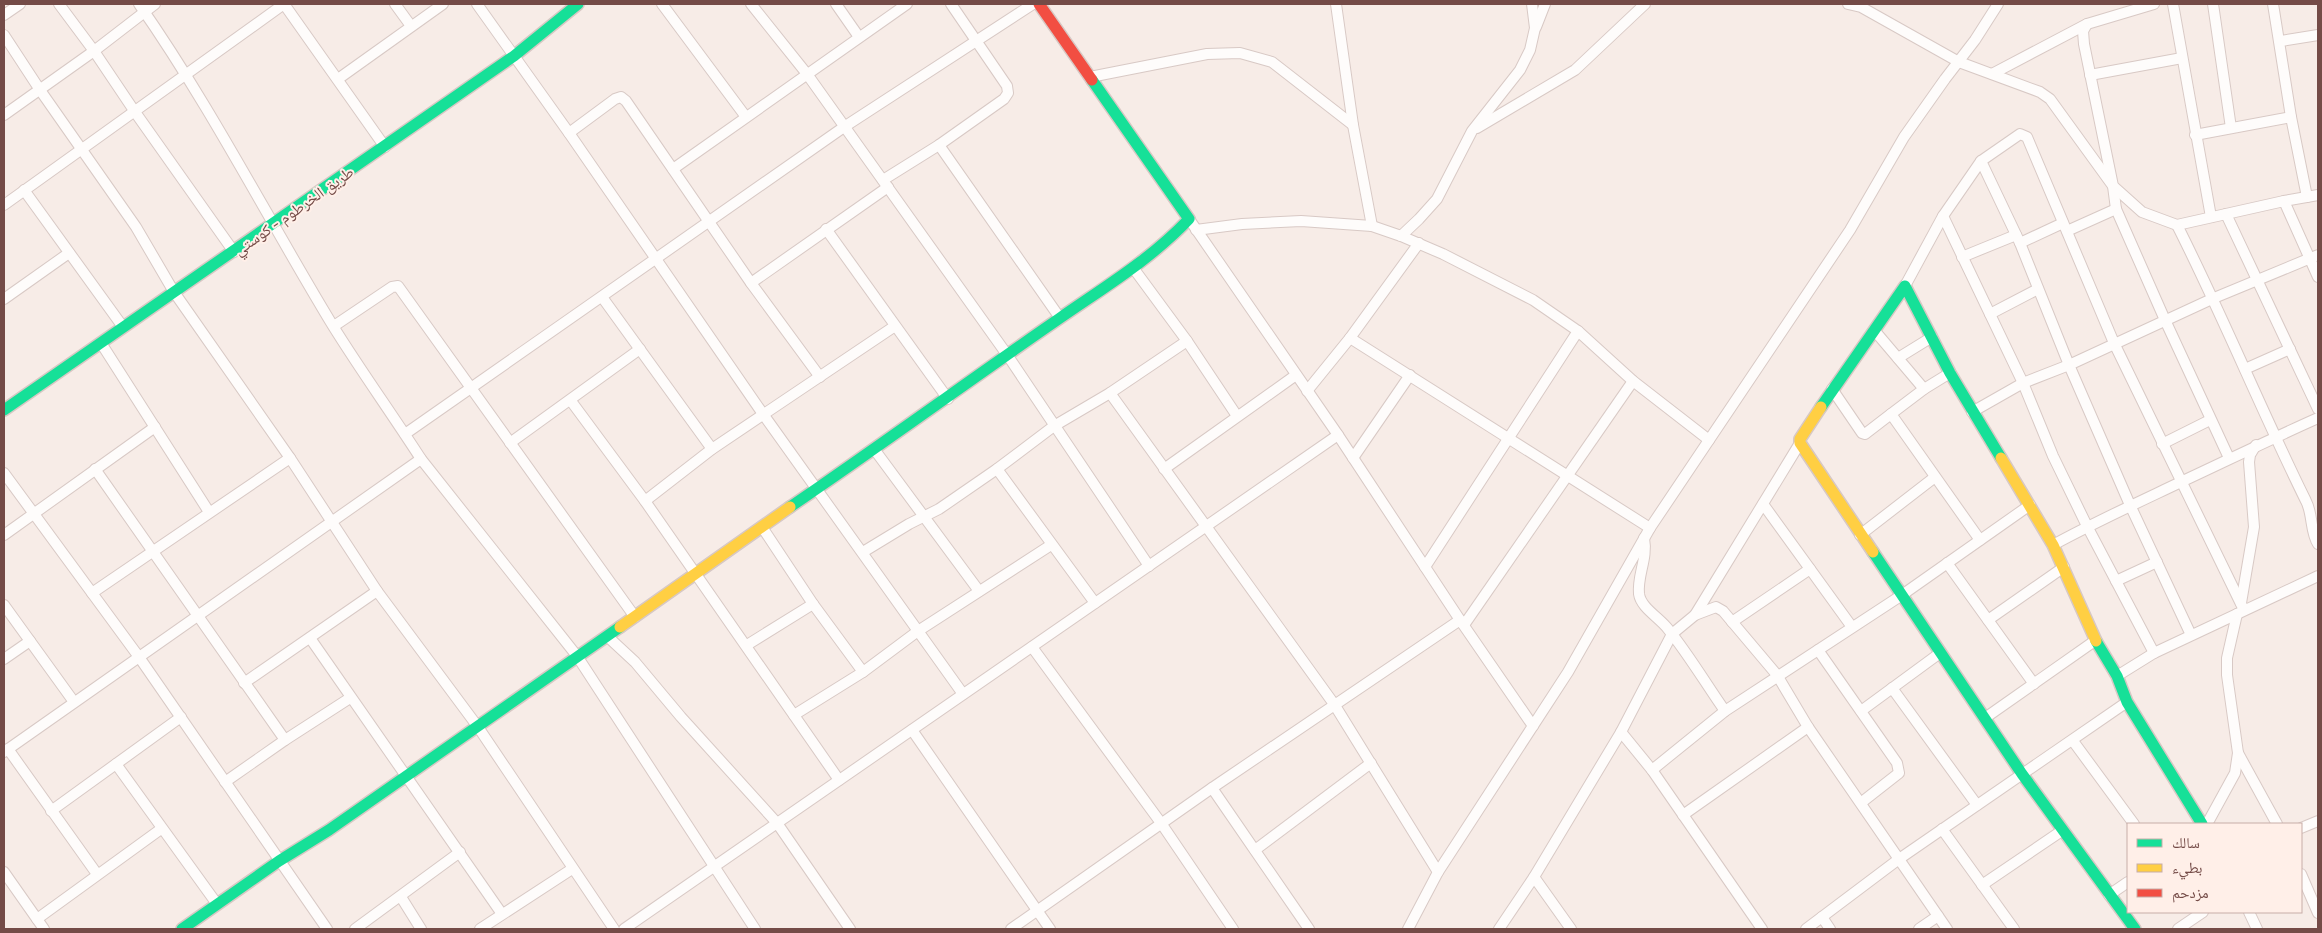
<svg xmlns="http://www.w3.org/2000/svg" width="2322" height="933" font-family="'Exo 2','Noto Naskh Arabic',sans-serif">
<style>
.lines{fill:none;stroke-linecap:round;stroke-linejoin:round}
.street-casing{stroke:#d8c9c5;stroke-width:12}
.fast-casing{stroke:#d7c8c4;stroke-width:14}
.slow-casing{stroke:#d7c8c4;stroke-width:14}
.jam-casing{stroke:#d7c8c4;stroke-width:14}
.street{stroke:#fefcfb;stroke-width:10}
.fast{stroke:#16e098;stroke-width:11}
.slow{stroke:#ffcf43;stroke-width:11}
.jam{stroke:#f24e42;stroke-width:11}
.labels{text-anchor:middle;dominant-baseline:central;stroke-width:4;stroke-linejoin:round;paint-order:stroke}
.street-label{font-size:16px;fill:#744b47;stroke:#ffefe8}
</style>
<rect width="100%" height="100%" fill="#f7ece7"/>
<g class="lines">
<defs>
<g id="street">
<path d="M59,4l35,47 41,61 99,140"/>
<path d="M139,4c72,103 129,215 194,322 28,45 59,88 88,133l156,197 178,273"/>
<path d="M284,4l101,143"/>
<path d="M395,4l16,22"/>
<path d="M477,4l92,129 194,281 200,280"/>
<path d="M662,4l84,113"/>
<path d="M751,4l56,70 201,282 141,210"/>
<path d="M836,4l23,33"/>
<path d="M1336,4l17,121 19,101"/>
<path d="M1848,4l13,3 98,55 81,30 10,7 63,87 3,23 49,111 64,138"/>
<path d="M2173,4l38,213"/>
<path d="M2213,4l18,124"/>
<path d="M2273,4l18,113 16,80"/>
<path d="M4,15l16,-11"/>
<path d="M2087,24l-4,7 1,13 29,142 29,26 35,13 107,-24 34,-6"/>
<path d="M1536,27l9,-23"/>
<path d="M4,35l36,55 96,137 38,65 116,166 87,133 101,136 136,202"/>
<path d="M2281,41l37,-6"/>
<path d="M1992,74l95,-50 67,-20"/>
<path d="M2090,75l92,-17"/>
<path d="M1090,77l117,-23 33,-1 32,9 81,63"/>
<path d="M338,79l105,-75"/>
<path d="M4,115l90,-64 61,-47"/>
<path d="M1477,128l98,-58 70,-66"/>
<path d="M569,133l46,-34 6,-2 5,4 125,182 69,94"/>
<path d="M2195,135l96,-18"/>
<path d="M939,145l121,173"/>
<path d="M673,169l234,-165"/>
<path d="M883,180l56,-35 65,-46 4,-6 -1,-7 -56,-82"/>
<path d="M24,190l99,137"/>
<path d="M2284,201l34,76"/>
<path d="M4,205l280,-201"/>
<path d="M2226,214l92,195"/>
<path d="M1943,216l80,167 30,73 34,70 67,127"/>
<path d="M1189,219l149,216 122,185 73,106"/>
<path d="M2177,225c46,91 84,185 129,276 7,13 4,31 12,43"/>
<path d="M826,229l122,170"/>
<path d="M1196,230l46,-6 59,-3 71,5 29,10 42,18 90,46 45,31 55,50 76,59"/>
<path d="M2067,231l49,-22"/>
<path d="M1401,236l18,-17 18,-20 35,-68 48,-61 10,-20 5,-22 -3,-24"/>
<path d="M2020,243l43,-20"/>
<path d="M1962,257l54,-22"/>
<path d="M1134,269l53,72 50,75"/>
<path d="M751,283l137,-96"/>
<path d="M1905,286l38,-70 38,-55"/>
<path d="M602,297l110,152"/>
<path d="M4,299l65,-46"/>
<path d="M1990,314l48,-25"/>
<path d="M334,326l58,-39 6,-1 237,331"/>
<path d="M1874,330l50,59"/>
<path d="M1350,338l300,190"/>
<path d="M101,343l108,169"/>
<path d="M1898,358l34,-21"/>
<path d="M2245,369l45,-20"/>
<path d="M1950,373l-26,16 -33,25 89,126"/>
<path d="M1832,389l30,44 3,1 26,-20"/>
<path d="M1307,391l43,-53 69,-95"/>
<path d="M1110,393l224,311 104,168"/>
<path d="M571,401l74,100 194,279"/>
<path d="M1972,412l51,-29 46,-18 145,-67 104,-43"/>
<path d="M405,434l439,-307 189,-123"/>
<path d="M510,443l130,-94"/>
<path d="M2162,444l48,-24"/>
<path d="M874,449l105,142"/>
<path d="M1353,458l57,-83"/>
<path d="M95,469l190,271 -60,42"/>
<path d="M997,469l98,134"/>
<path d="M1164,469l132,-94"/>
<path d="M4,473l135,184 188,272"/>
<path d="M645,501l67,-52 183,-123"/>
<path d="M1763,504l89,123"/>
<path d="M762,527l51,77 50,68"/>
<path d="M4,535l151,-108"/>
<path d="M1860,535l75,-58"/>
<path d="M1644,538c4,21 -7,37 -5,56 2,14 21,24 29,35 21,26 38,55 57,82"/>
<path d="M2053,545c42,-23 86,-43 130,-64 45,-21 90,-43 135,-63"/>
<path d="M863,552l46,-28 30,-15 58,-40 57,-43 56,-33 77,-52"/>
<path d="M1947,563l87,121"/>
<path d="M1425,567l153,-236"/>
<path d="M2116,581l41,-19"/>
<path d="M92,593l198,-135"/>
<path d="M2241,603l13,-76 -5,-65 1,-7 6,-10"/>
<path d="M4,605l70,97"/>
<path d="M1695,615l105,-172"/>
<path d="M1988,620l76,-53"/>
<path d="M1732,622l78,-53"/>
<path d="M1464,625l169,-244"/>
<path d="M2191,635l-61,-130 -61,-140 -49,-122 -39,-82 39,-27 7,3 87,206 130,267"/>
<path d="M607,636l28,26 46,55 96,106 73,106"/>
<path d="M310,638l192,276"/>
<path d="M747,645l66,-41"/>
<path d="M1032,647l129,176 72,106"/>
<path d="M1818,650l79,113 2,10 -37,29"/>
<path d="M4,659l26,-18"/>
<path d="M2117,676l37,-23 164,-77"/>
<path d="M244,683l133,-92"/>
<path d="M1892,688l85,117"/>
<path d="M1861,711l79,-58"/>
<path d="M794,715l69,-43 55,-41 133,-86"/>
<path d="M1985,718l111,-78"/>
<path d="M912,730l138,199"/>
<path d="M1621,732l31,38 110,159"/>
<path d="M285,740l65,-42"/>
<path d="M2073,741l61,83"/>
<path d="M8,749l89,125"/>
<path d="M4,752l417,-293"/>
<path d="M2238,753l39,71"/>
<path d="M116,764l101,140"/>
<path d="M1652,770l73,-59 177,-116 128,-90"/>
<path d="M1212,788l97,141"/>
<path d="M51,811l130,-94"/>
<path d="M1683,815l125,-88"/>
<path d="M2207,824l28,-51 3,-20 -11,-78v-17l10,-44"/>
<path d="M2301,828l17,-7"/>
<path d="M1942,829l72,100"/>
<path d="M1255,850l116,-87"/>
<path d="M4,872l40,57"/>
<path d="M2301,874l17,39"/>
<path d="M1534,877l37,52"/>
<path d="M1982,885l81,-55"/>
<path d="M2109,895l19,-13"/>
<path d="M401,897l20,32"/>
<path d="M2249,912l8,17"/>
<path d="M1822,917l8,12"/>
<path d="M37,919l124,-90"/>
<path d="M355,929l105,-77"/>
<path d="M480,929l92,-60"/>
<path d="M624,929l714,-494"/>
<path d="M1011,929l201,-141 248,-168"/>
<path d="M1408,929l30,-57 130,-200 82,-144 200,-298 54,-93 41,-58 30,-39 23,-36"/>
<path d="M1499,929l35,-52 87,-145 51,-98 23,-19 21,-8 7,4 54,64 31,52 139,202"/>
<path d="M1806,929l93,-70 228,-157"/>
<path d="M1919,929l19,-13"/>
<path d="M2178,929l25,-17"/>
</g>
<g id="fast">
<path d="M1821,407l84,-121 45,87 51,85"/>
<path d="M4,410l510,-354 64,-52"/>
<path d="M790,507c91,-62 180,-127 270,-189 46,-32 90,-58 129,-99l-97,-139"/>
<path d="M1873,552l149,222 113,155"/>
<path d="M2096,641l21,35 10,26 75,122"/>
<path d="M182,929l97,-68 50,-31 291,-203"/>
</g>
<g id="slow">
<path d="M1821,407l-21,32v4l73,109"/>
<path d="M2001,458l52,87 43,96"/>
<path d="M620,627l170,-120"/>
</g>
<path id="jam" d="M1039,4l53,76"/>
</defs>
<!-- street casing -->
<use href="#street" class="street-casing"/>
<!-- fast casing -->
<use href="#fast" class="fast-casing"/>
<!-- slow casing -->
<use href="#slow" class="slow-casing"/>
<!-- jam casing -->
<use href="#jam" class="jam-casing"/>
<!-- street -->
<use href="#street" class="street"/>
<!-- fast -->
<use href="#fast" class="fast"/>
<!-- slow -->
<use href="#slow" class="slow"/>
<!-- jam -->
<use href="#jam" class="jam"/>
</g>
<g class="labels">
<!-- street labels -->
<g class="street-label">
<text transform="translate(293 210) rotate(-35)">طريق الخرطوم - كوستي</text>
</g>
</g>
<!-- border -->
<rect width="2322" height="933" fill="none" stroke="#744b47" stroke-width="10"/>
<!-- legend -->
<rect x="2127" y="823" width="175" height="90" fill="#ffefe8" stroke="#c7ada8"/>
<rect x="2137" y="839" width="25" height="8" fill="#16e098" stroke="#c7ada8"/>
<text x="2172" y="848" font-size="15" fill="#744b47">سالك</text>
<rect x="2137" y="864" width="25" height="8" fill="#ffcf43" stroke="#c7ada8"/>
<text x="2172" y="873" font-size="15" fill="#744b47">بطيء</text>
<rect x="2137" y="889" width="25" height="8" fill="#f24e42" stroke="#c7ada8"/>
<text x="2172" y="898" font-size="15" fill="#744b47">مزدحم</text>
</svg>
